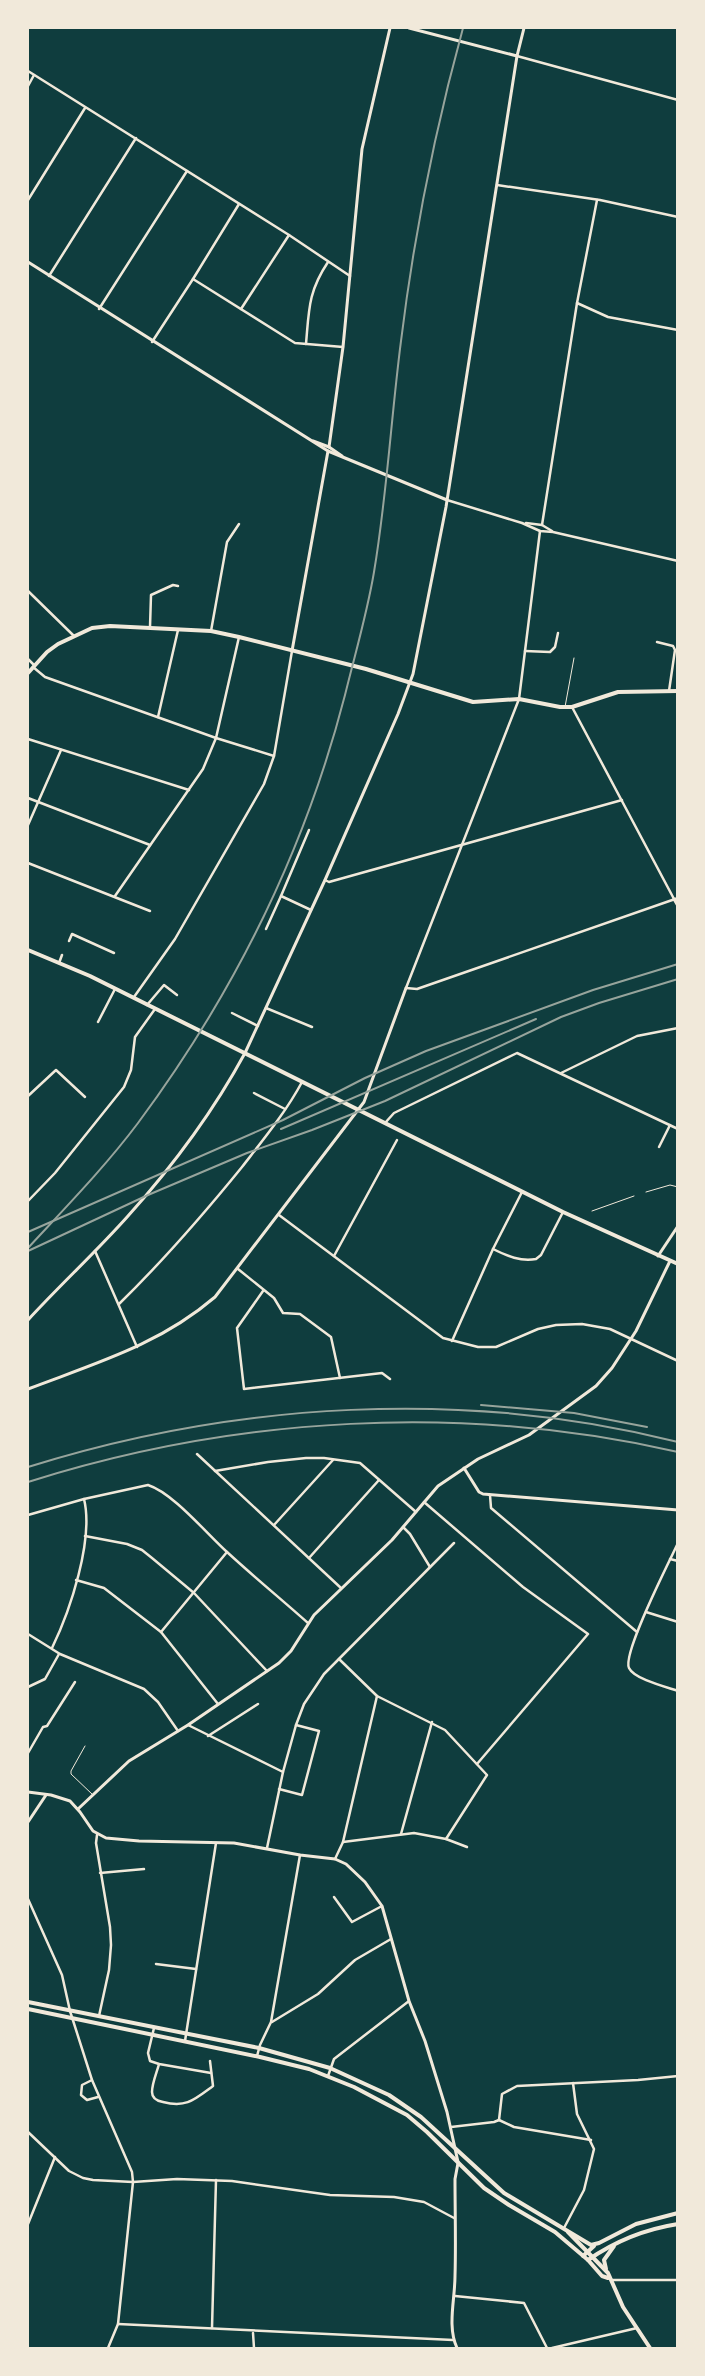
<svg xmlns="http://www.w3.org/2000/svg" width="705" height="2376" font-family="'Fira Sans',sans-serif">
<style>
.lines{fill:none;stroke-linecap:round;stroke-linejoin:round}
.service{stroke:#f1e9da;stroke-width:1}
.minor{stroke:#f1e9da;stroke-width:2.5}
.tertiary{stroke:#f1e9da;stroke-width:3}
.secondary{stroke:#f1e9da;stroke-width:3}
.primary{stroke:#f1e9da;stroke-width:4}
.trunk{stroke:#f1e9da;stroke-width:4}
.rail{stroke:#97a49c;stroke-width:2}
</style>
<rect width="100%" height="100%" fill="#0f3d3e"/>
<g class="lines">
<!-- service -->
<g class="service">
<path d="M565,707l9,-49"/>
<path d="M646,1192l24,-7 8,2"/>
<path d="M592,1211l42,-15"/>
<path d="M85,1746l-14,25v3l22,21"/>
</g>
<!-- minor -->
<g class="minor">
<path d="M517,56l161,44"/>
<path d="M28,71l261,164 61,41"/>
<path d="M28,86l6,-11"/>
<path d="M497,185l103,15 78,17"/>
<path d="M28,200l57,-92"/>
<path d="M49,276l87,-138"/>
<path d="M193,279l102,64 48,4"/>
<path d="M577,303l31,14 70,13"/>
<path d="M99,309l88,-138"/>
<path d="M241,309l48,-74"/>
<path d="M152,342l41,-63 46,-75"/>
<path d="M306,344c3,-34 2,-52 22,-82"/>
<path d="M447,500l75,23 18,8 13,1 125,29"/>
<path d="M526,523l16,2 10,6"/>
<path d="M542,525l35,-222 20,-103"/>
<path d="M540,531l-21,168 -113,289 11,1 261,-91"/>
<path d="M28,591l46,45"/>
<path d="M150,627l1,-32 22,-10 5,1"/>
<path d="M211,631l16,-89 12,-18"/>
<path d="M657,642l16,4 2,4 -6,41"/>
<path d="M525,651l25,1 5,-5 3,-14"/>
<path d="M28,659l6,6"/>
<path d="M33,667l12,10 171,61 58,18"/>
<path d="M572,707l102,192"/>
<path d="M158,717l20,-87"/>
<path d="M28,739l161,51"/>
<path d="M28,798l122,47"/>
<path d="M28,825l33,-75"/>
<path d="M309,830l-28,66 30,14"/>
<path d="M28,863l122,48"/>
<path d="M325,880l4,2 293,-82"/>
<path d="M115,896l88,-127 13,-31 23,-101"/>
<path d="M266,929l15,-33"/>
<path d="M69,941l3,-7 42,19"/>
<path d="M59,963l3,-8"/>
<path d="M134,997l41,-58 89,-155 10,-28 18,-105"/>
<path d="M147,1005l17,-20 13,10"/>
<path d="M266,1008l46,19"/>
<path d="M232,1013l26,13"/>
<path d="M98,1022l17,-33"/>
<path d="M561,1073l76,-37 41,-8"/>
<path d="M254,1093l31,16"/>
<path d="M28,1096l28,-26 29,27"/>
<path d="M385,1123l9,-10 123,-60 161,76"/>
<path d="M659,1147l11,-22"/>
<path d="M28,1201l27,-28 69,-86 7,-17 4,-33 20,-28"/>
<path d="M279,1215l164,123 35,9h18l42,-18 18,-4 26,-1 28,5 68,32"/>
<path d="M493,1249c14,7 28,13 43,10l5,-4 22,-43"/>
<path d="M95,1251l42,96"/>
<path d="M334,1256l63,-116"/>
<path d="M238,1269l36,29 9,15 17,1 31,23 9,41"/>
<path d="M263,1291l-26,37 7,61 138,-16 8,6"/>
<path d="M119,1304c44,-43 84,-89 123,-137 21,-27 44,-55 60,-85"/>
<path d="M452,1341l41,-92 29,-57"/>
<path d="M197,1454l144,134"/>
<path d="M215,1471l53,-9 38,-4h18l36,5 56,49"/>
<path d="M490,1495l1,13 146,124"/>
<path d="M424,1502l99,85 65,47 -111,130"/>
<path d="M28,1515l56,-16 64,-14c25,8 58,48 79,67 26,24 54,47 81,71"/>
<path d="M274,1525l59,-65"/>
<path d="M403,1527l7,7 20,33"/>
<path d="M85,1536l42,8 15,6 10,8 42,35 73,78"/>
<path d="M678,1543c-9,19 -56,111 -49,125 5,11 37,19 49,23"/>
<path d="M309,1558l70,-78"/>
<path d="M670,1559l8,2"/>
<path d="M76,1580l28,8 57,44 57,72"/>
<path d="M646,1612l32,10"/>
<path d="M161,1632l66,-80"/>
<path d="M28,1634l32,20 84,35 14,13 20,29"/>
<path d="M52,1648c18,-37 42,-108 32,-149"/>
<path d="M339,1659l38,37 68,34 42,45 -41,64"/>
<path d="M28,1687l17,-8 14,-25"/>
<path d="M188,1725l95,47"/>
<path d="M208,1736l50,-32"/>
<path d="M28,1753l15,-26 4,-1 28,-44"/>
<path d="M279,1789l23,6 17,-64 -23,-6"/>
<path d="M401,1834l31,-112"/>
<path d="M97,1835l-1,8 14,84 1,18 -2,25 -10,46"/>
<path d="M343,1842l71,-9 32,6 21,8"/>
<path d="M267,1848l16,-76 13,-47 8,-21 20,-30 130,-131"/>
<path d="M335,1859l8,-17 34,-146"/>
<path d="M100,1873l44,-4"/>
<path d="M334,1897l18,25 30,-16"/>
<path d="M28,1899l34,76 8,36 22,69 40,92 1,10 -15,142 -10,24"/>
<path d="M156,1964l40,5"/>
<path d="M272,2022l46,-28 37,-34 36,-21"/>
<path d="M154,2028l-6,25 2,8 9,3 52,9"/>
<path d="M185,2041l31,-198"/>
<path d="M257,2056l3,-11 11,-23 29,-167"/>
<path d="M159,2064c-2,8 -7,19 -7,28 0,6 5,9 11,10 23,6 31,-2 50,-16l-3,-25"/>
<path d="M328,2076l6,-17 75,-58"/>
<path d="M92,2080l-10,5 -1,10 6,5 11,-3"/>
<path d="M499,2120l3,-26 15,-8 121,-6 40,-4"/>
<path d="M499,2120l15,7 77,13"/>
<path d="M451,2127l43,-5 5,-2"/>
<path d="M28,2132l41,39 14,7 10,2 40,2 44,-3 55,2 98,14 64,2 30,5 30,16"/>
<path d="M28,2224l27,-67"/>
<path d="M564,2228l20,-38 10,-41 -17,-35 -4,-31"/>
<path d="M612,2280h66"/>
<path d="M455,2296l69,7 23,45"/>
<path d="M118,2324l335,16"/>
<path d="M212,2328l4,-148"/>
<path d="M253,2333l1,15"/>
<path d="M552,2348l85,-20"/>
</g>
<!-- tertiary -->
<g class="tertiary">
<path d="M409,28l108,28"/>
<path d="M28,262l300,189 119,49"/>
<path d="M313,441l16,6 13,9"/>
<path d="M329,447l14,-100 19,-198 28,-121"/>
<path d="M292,651l36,-200"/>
<path d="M674,899l4,7"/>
<path d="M245,1053l80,-173 73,-166 15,-40 33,-167 71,-451 7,-28"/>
<path d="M658,1256l20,-30"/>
<path d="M28,1389c68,-26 131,-44 187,-92l149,-195 42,-114"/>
<path d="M464,1468l15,24 4,2 195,16"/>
<path d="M78,1809l51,-48 59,-36 91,-62 12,-12 23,-36 78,-75 46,-54 40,-27 51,-24 67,-49 16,-18 24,-37 34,-70"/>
<path d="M28,1822l18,-27"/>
<path d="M457,2348c-10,-22 -2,-48 -2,-72 1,-32 0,-65 0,-97l3,-16"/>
</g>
<!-- secondary -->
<g class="secondary">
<path d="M28,1320c32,-35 68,-68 100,-104 44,-49 85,-104 117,-163"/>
<path d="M28,1792l23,3 19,6 10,11 13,19 13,7 33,3 95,2 66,12 35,4 11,5 19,18 17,24 27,95 16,40 22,71 11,50"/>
</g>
<!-- primary -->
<g class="primary">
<path d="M28,673l19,-21 11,-8 34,-16 18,-2 101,5 28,6 127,32 107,33 46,-3 41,8h12l46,-15 60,-1"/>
<path d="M28,950l62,26 473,236 115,52"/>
<path d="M568,2232l40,41 15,34 27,41"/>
<path d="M588,2260l14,16 6,2"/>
<path d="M606,2269l-2,-9 10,-14"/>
</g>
<!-- trunk -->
<g class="trunk">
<path d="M28,2002l231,46 71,20 59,27 32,22 83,76 87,52 8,-2 37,-19 42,-11"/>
<path d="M28,2009l232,48 49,12 45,18 53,28 20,17 57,56 25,17 46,27 33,28c26,-18 58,-31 90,-36"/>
<path d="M583,2256l11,-10"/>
</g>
<!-- rail -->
<g class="rail">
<path d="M281,1129l255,-110"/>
<path d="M28,1232l255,-112 82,-42 61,-27 167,-61 85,-26"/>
<path d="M28,1248c37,-40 77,-81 110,-125 95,-128 167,-273 207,-428 10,-41 22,-81 29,-123 13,-77 17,-154 27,-231 13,-106 34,-211 62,-313"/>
<path d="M28,1251l120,-56 99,-42 65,-23 73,-29 176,-84 38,-14 79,-24"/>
<path d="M481,1405l93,8 73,14"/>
<path d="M28,1467c207,-65 438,-79 650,-25"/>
<path d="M28,1482c208,-66 436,-79 650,-30"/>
</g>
</g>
<!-- border -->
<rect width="705" height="2376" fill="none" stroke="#f1e9da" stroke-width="58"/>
</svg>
